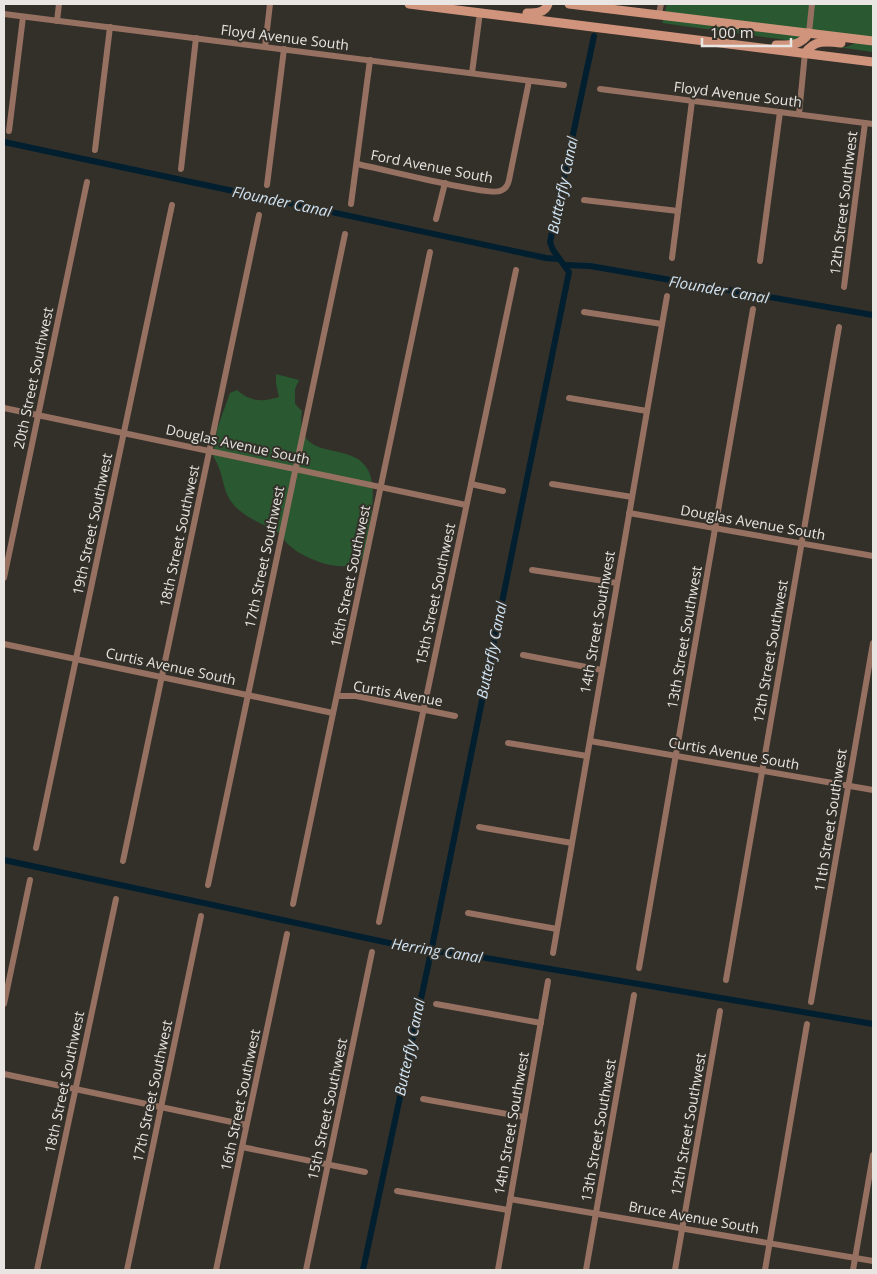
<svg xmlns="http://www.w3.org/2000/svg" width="877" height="1274" font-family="'Open Sans',sans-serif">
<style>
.green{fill:#2a5830}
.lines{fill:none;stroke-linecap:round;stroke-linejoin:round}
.canal{stroke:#021f2f;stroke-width:6}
.street{stroke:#967161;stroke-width:6}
.secondary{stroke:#cf947b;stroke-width:9}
.labels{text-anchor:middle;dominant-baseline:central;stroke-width:4;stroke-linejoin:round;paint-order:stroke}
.street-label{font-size:14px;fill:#e8e5e2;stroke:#33302a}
.water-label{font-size:15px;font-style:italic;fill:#d0e4f3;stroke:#33302a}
</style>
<rect width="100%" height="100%" fill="#33302a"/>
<!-- green -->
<g class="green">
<path d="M667,4h206v34l-208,-26z"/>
<path d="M664,18l139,17 -9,6 -132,-18z"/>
<path d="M858,42l15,2v8l-50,-7 23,2z"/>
<path d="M276,374l23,6 -4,9v15l7,7c-8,56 52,26 67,61 7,17 3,39 0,57 -2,7 -2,19 -5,26 -12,24 -61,4 -75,-10 -5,-4 -7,-10 -13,-14 -19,-10 -44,-18 -51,-42 -4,-14 -4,-20 -12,-33l4,-27 13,-36 7,-3c13,12 26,12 42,7l-3,-13z"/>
</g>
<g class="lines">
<!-- canal -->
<g class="canal">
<path d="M4,142l542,116 13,1"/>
<path d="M564,265l26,1 283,49"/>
<path d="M4,860l427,92h20l422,72"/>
<path d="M363,1270l68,-318 138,-680 -16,-22 -3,-8 44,-206"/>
</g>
<!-- street -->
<g class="street">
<path d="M4,14l560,71"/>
<path d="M659,14l2,-10"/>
<path d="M57,21l2,-17"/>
<path d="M809,33l3,-29"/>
<path d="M265,47l5,-43"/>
<path d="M472,73l8,-61"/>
<path d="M600,89l273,35"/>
<path d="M799,114l6,-61"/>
<path d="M9,131l14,-114"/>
<path d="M95,150l15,-123"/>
<path d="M357,164c21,4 132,32 143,27 6,-2 8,-6 9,-11l20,-99"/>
<path d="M181,169l15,-131"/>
<path d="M267,185l17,-136"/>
<path d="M584,200l94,11"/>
<path d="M351,204l19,-144"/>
<path d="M436,219l9,-36"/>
<path d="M672,258l20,-157"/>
<path d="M760,261l20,-149"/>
<path d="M844,287l21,-164"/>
<path d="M584,312l78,12"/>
<path d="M569,398l78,13"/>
<path d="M4,408l462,97"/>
<path d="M471,484l32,7"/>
<path d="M552,484l80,13"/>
<path d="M629,513l244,43"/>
<path d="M532,570l85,13"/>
<path d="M4,578l83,-396"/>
<path d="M4,644l329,69"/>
<path d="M523,655l79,15"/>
<path d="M337,696h19l99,20"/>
<path d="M590,741l283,49"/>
<path d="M508,743l79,13"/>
<path d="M479,827l93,16"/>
<path d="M36,848l136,-643"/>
<path d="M123,861l136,-646"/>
<path d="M208,885l137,-651"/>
<path d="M293,904l137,-652"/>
<path d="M468,913l89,16"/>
<path d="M379,922l137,-652"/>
<path d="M553,953l114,-657"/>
<path d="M639,968l114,-659"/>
<path d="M726,980l113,-653"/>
<path d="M811,1002l62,-359"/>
<path d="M4,1004l26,-124"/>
<path d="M436,1004l105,19"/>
<path d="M4,1074l242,51"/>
<path d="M423,1099l101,18"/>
<path d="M242,1147l123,25"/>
<path d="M397,1191l111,19"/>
<path d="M510,1199l363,62"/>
<path d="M37,1270l79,-371"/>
<path d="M127,1270l74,-354"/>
<path d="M216,1270l71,-336"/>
<path d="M306,1270l66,-318"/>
<path d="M498,1270l50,-289"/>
<path d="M586,1270l48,-275"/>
<path d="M675,1270l45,-259"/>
<path d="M765,1270l42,-246"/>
<path d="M853,1270l20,-115"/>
</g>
<!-- secondary -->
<g class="secondary">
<path d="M409,4l464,58"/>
<path d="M569,4l304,37"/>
<path d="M527,13c9,0 18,0 21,-9"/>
<path d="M776,45c14,0 25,1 33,-12"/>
<path d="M805,53c9,-13 21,-12 36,-10"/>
</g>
</g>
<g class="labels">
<!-- street labels -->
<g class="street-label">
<text transform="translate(285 37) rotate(7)">Floyd Avenue South</text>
<text transform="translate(738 94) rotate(7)">Floyd Avenue South</text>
<text transform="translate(432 166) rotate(11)">Ford Avenue South</text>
<text transform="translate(843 203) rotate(-83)">12th Street Southwest</text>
<text transform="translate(33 378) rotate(-78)">20th Street Southwest</text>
<text transform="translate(238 444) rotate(12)">Douglas Avenue South</text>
<text transform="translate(753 522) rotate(10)">Douglas Avenue South</text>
<text transform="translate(92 524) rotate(-78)">19th Street Southwest</text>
<text transform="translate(179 536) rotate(-78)">18th Street Southwest</text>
<text transform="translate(264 557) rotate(-78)">17th Street Southwest</text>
<text transform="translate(350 576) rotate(-78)">16th Street Southwest</text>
<text transform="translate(435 594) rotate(-78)">15th Street Southwest</text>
<text transform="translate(597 622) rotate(-80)">14th Street Southwest</text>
<text transform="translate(684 637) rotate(-80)">13th Street Southwest</text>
<text transform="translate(770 651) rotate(-80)">12th Street Southwest</text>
<text transform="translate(171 666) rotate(12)">Curtis Avenue South</text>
<text transform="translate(398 693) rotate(10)">Curtis Avenue</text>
<text transform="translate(734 753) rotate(10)">Curtis Avenue South</text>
<text transform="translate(830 820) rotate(-81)">11th Street Southwest</text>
<text transform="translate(64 1082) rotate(-78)">18th Street Southwest</text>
<text transform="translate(152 1091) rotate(-78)">17th Street Southwest</text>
<text transform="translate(240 1100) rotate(-78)">16th Street Southwest</text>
<text transform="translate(327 1109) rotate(-78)">15th Street Southwest</text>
<text transform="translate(511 1123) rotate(-80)">14th Street Southwest</text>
<text transform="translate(688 1124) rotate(-80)">12th Street Southwest</text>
<text transform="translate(598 1130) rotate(-80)">13th Street Southwest</text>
<text transform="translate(694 1217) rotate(10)">Bruce Avenue South</text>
</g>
<!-- water labels -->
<g class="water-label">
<text transform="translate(562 185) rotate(-78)">Butterfly Canal</text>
<text transform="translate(282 201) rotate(12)">Flounder Canal</text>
<text transform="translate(719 289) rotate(10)">Flounder Canal</text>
<text transform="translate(491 650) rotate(-78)">Butterfly Canal</text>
<text transform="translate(437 950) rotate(9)">Herring Canal</text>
<text transform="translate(409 1047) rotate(-78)">Butterfly Canal</text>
</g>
</g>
<!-- border -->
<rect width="877" height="1274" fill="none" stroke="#e8e5e2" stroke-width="10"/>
<!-- scale -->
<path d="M702 38v8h89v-8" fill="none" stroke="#e8e5e2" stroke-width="2.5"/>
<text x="710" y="38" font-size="15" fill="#e8e5e2" stroke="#33302a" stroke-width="4" paint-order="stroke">100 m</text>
</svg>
